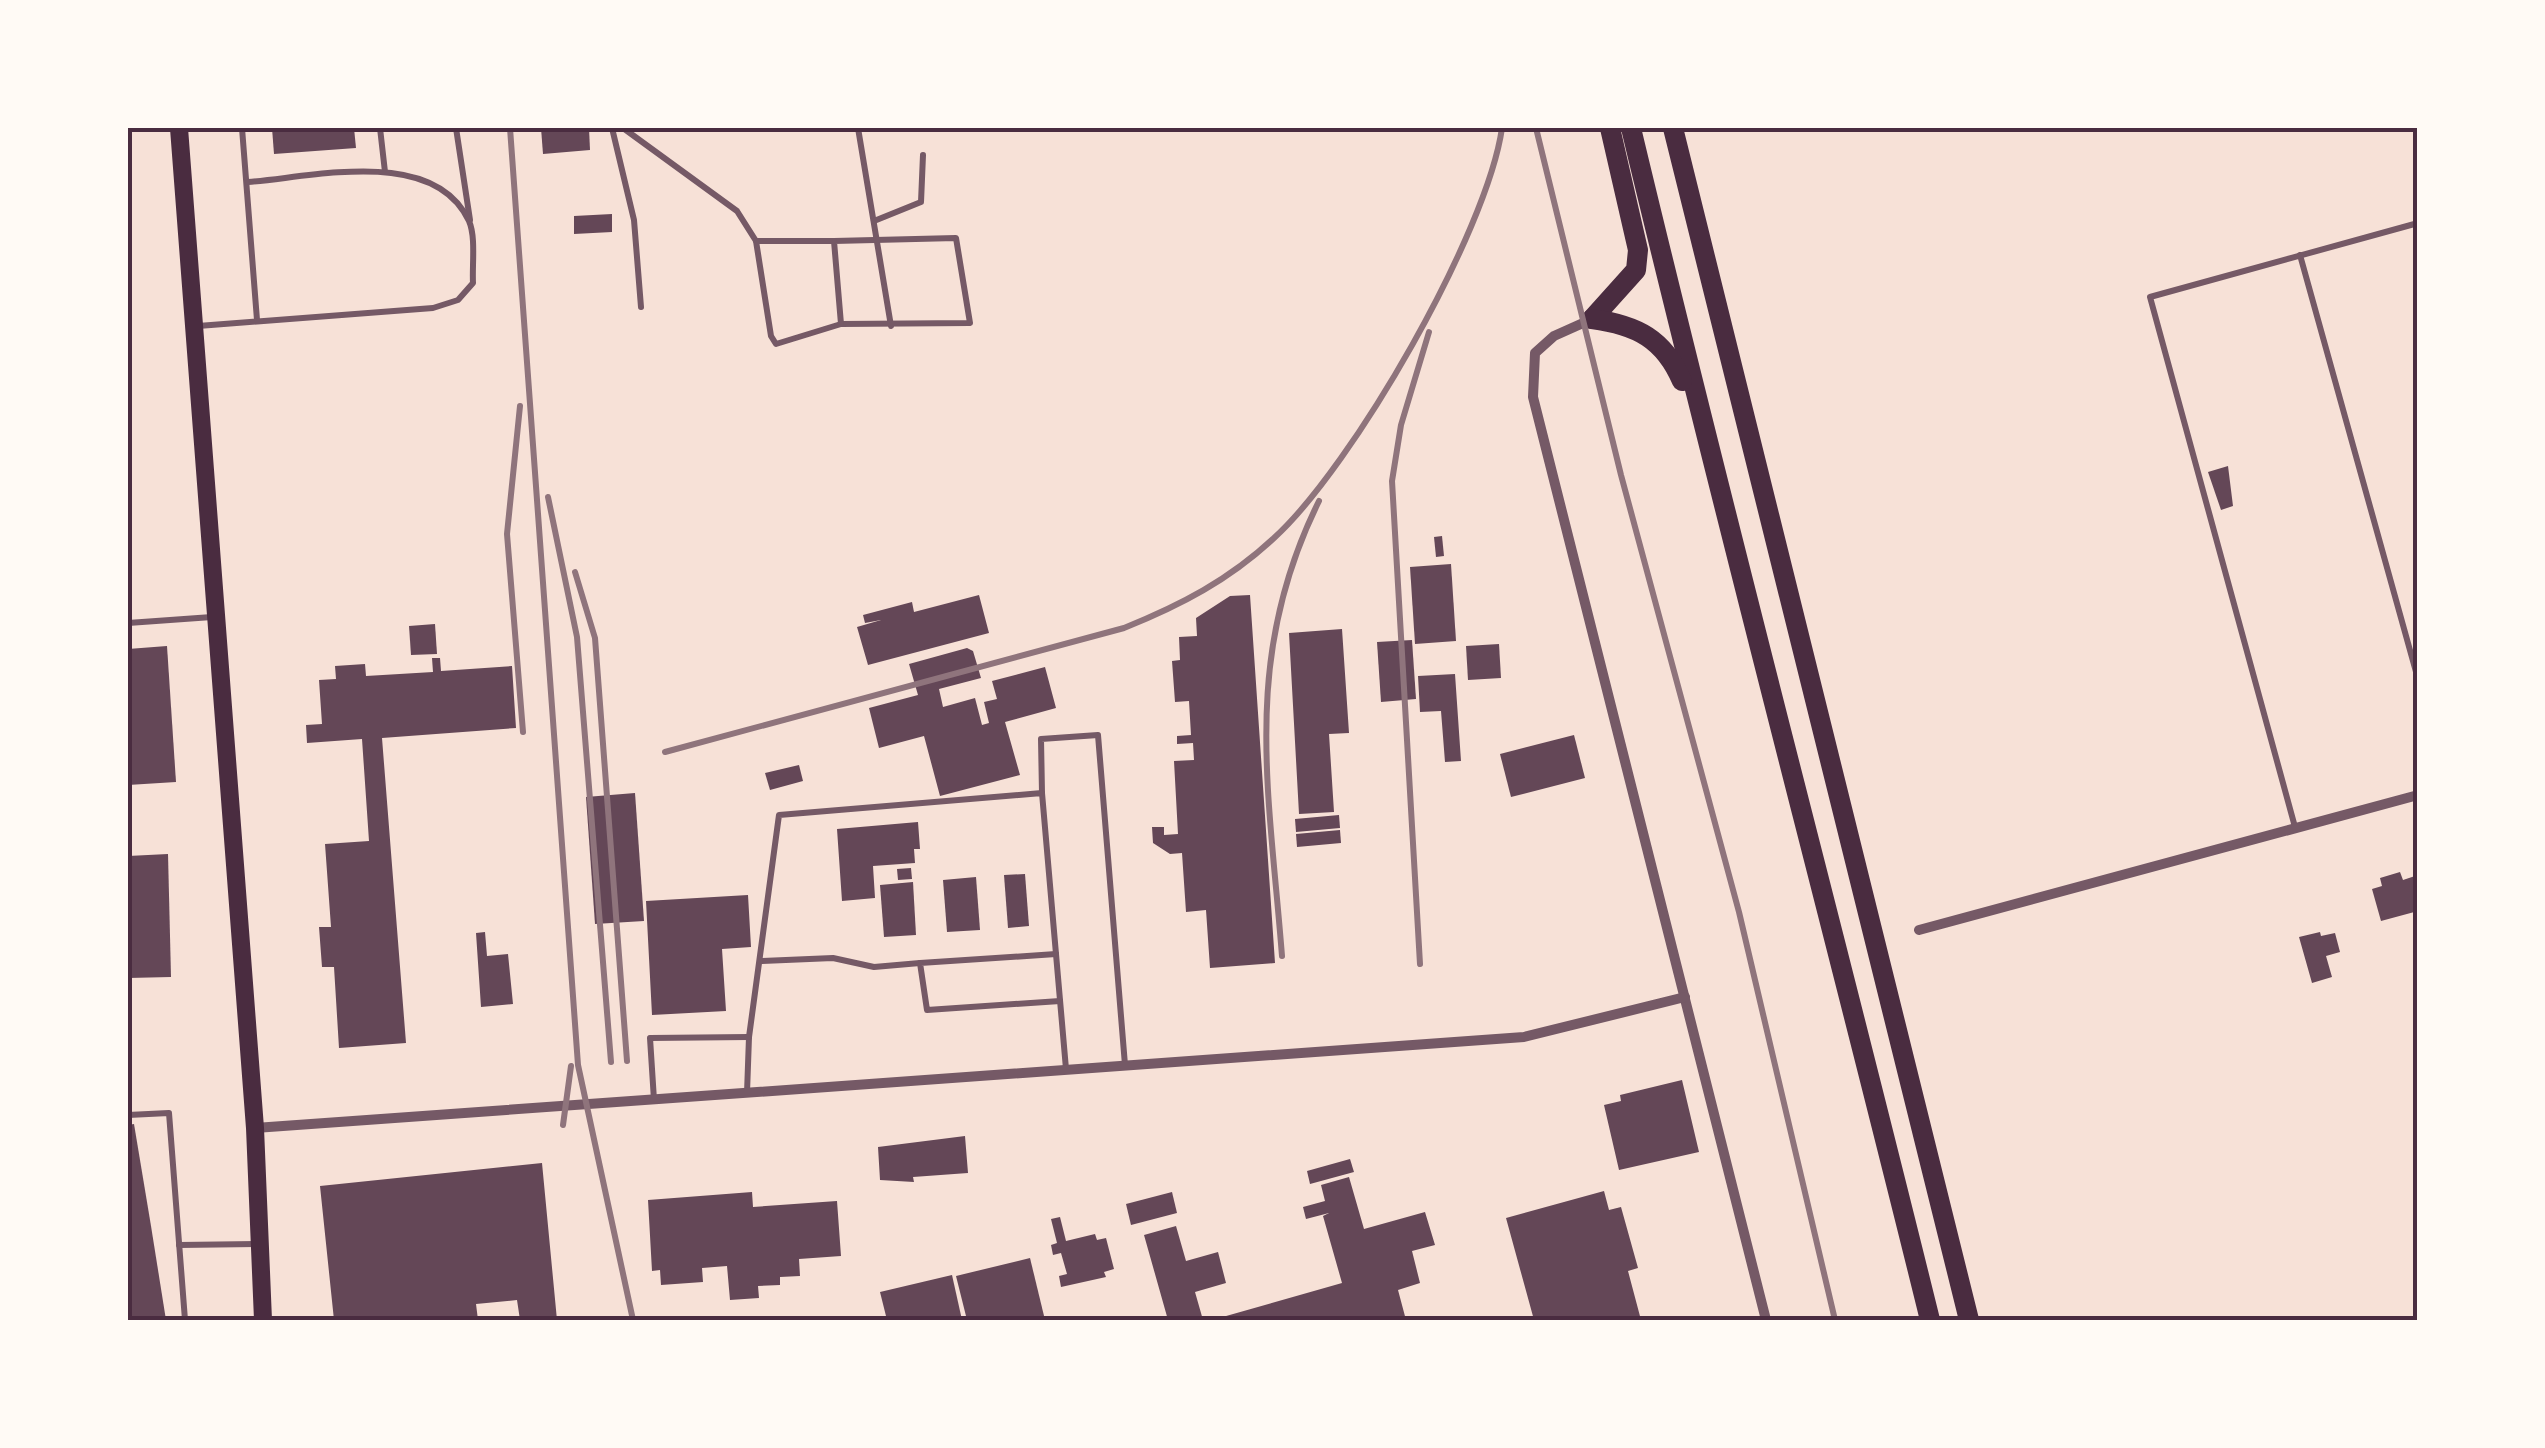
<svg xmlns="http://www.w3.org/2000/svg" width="2545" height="1448" font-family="'DejaVu Sans',sans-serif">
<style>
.building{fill:#644757}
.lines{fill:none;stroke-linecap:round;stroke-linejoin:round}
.service{stroke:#755966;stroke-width:6}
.minor{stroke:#755966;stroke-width:10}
.secondary{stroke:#4a2c40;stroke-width:18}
.trunk{stroke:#4a2c40;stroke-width:20}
.rail{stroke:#8f747c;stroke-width:6}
.neatline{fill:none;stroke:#4a2c40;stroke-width:4}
</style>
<rect width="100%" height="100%" fill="#f7e1d7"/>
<!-- building -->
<g class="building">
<path d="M272,128h82l2,20 -82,6z"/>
<path d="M541,128h48l1,22 -47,4z"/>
<path d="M612,214v18l-38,2v-18z"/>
<path d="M2228,466l5,40 -12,4 -13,-38z"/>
<path d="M1442,536l2,20 -8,1 -2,-20z"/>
<path d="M1451,564l5,77 -41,3 -5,-77z"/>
<path d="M979,595l10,38 -121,32 -11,-38 24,-7 -16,3 -2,-8 49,-13 2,10z"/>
<path d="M1250,595l25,368 -65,5 -4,-58 -20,2 -4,-59 -12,1 -17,-11 -1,-16h12v8l14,-1 -4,-73 20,-1 -1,-17 -16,1v-8l14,-1 -2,-34 -14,1 -3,-41 8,-1 -1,-23 18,-1 -1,-18 34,-22z"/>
<path d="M435,624l2,30 -26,1 -2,-29z"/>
<path d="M1342,629l7,104 -20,1 5,78 -35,2 -10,-181z"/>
<path d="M1412,640l4,59 -35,3 -4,-60z"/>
<path d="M1499,644l2,34 -33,2 -2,-34z"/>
<path d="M167,646l9,136 -48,3v-136z"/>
<path d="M967,648l6,3 8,27 -42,11 4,18 32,-9 7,27 7,-2 -5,-21 13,-3 -5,-18 53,-14 11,41 -51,14 15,53 -80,21 -16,-60 -45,12 -10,-40 49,-13 -9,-31z"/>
<path d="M432,658h8l1,13 71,-5 4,62 -134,10 24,305 -67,5 -5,-81h-12l-3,-40h12l-6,-83 44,-3 -7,-102 -55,4 -1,-18 16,-1 -3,-44 17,-1 -1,-13 30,-2 1,12 67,-4z"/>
<path d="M1455,674l6,87 -16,1 -4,-51 -21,1 -2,-36z"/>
<path d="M1574,735l11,43 -74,19 -11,-43z"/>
<path d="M799,765l4,16 -33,9 -5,-17z"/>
<path d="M635,793l9,128 -49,3 -9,-127z"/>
<path d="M1339,815l1,13 -44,4 -1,-13z"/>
<path d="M918,822l2,27h-6l1,14 -42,3 2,32 -33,3 -5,-72z"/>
<path d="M1340,830l1,13 -44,4 -1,-13z"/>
<path d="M168,854l3,123 -43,1v-122z"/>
<path d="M911,868l1,11 -14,1 -1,-11z"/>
<path d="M2400,872l3,8 15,-5v36l-37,10 -9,-32 10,-3 -2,-8z"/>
<path d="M1025,874l4,52 -21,2 -4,-53z"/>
<path d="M976,877l4,53 -33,2 -4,-52z"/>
<path d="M913,882l3,53 -32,2 -4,-52z"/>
<path d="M748,895l3,52 -29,2 4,62 -74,4 -6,-114z"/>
<path d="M485,932l2,24 21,-2 5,50 -32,3 -5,-74z"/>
<path d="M2320,932l1,4 14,-3 5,19 -14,4 6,21 -20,6 -13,-46z"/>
<path d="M1682,1080l17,72 -80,18 -15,-65 17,-4 -1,-6z"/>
<path d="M134,1124l17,102 15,94h-38v-195z"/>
<path d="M965,1136l3,37 -55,4 1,5 -34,-2 -2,-33z"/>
<path d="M1350,1159l4,13 -44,12 -3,-13z"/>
<path d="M542,1163l15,157h-37l-3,-20 -41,4 2,16h-144l-14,-134z"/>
<path d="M1349,1177l15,52 61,-17 10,33 -23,6 8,32 -22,7 8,30h-194l130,-37 -19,-67 6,-3 -23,6 -3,-12 22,-6 -4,-16z"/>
<path d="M1604,1191l5,19 12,-3 17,61 -10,3 13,49h-107l-28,-102z"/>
<path d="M752,1192l1,15 84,-6 4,55 -42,3 1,17 -20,1v8l-22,1 1,12 -29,2 -3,-34 -25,2 1,14 -42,3 -1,-15 -8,1 -4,-71z"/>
<path d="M1172,1192l5,21 -46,12 -5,-21z"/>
<path d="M1060,1217l6,24 29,-7 2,6 9,-2 8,31 -10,3 2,5 -45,10 -2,-11 8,-2 -6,-21 -8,2 -2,-10 6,-2 -6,-24z"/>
<path d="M1176,1226l10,35 32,-9 8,31 -31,9 8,28h-35l-24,-85z"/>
<path d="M1030,1258l15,62h-78l-11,-44z"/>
<path d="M952,1275l10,45h-75l-7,-28z"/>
</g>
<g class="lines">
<!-- service -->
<g class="service">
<path d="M242,128l15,192"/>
<path d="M380,128l5,44"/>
<path d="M456,128l14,92"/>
<path d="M612,128l22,92 7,87"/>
<path d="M623,128l114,83 19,30"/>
<path d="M858,128l33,198"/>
<path d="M874,221l47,-19 2,-47"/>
<path d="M956,238l14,85 -129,1 -7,-83z"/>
<path d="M834,241h-78l15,95 5,8 65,-20"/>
<path d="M2300,255l118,424"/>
<path d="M198,326l235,-18 25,-8 15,-17c-1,-18 3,-46 -4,-62 -35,-75 -155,-44 -221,-39"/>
<path d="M128,623l84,-6"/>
<path d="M1042,793l-1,-54 57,-4 27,330"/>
<path d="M2295,827l-145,-530 268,-74"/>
<path d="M1056,954l-136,9 7,47 133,-9"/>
<path d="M762,961l71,-3 41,9 46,-4"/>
<path d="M747,1093l2,-56 30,-222 263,-22 24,276"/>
<path d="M654,1100l-4,-62 99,-1"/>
<path d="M128,1115l41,-2 16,207"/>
<path d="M179,1245l79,-1"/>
</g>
<!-- minor -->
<g class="minor">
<path d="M1592,319l-38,17 -19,17 -2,44 233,923"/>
<path d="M1919,930l499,-135"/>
<path d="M255,1128l1269,-91 161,-40"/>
</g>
<!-- secondary -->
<path class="secondary" d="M179,128l76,1000 8,192"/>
<!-- trunk -->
<g class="trunk">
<path d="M1631,128c95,398 201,794 299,1192"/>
<path d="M1673,128l296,1192"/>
<path d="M1592,319l44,-49 2,-20 -28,-122"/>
<path d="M1592,319c45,6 72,20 90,62"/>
</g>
<!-- rail -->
<g class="rail">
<path d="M510,128l68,937 55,255"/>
<path d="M1536,128l85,347 118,437 96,408"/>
<path d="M520,406l-13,128 16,198"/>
<path d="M548,497l29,140 34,425"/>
<path d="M575,572l20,66 32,423"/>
<path d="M665,752l459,-124c57,-23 105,-48 150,-90 79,-72 213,-305 228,-410"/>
<path d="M1282,956c-13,-167 -41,-298 37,-455"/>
<path d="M1420,964l-28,-483 9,-56 28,-93"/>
<path d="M563,1125l8,-59"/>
</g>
</g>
<!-- border -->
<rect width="2545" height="1448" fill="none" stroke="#fffaf5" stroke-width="260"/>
<rect x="130" y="130" width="2285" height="1188" class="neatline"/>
</svg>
